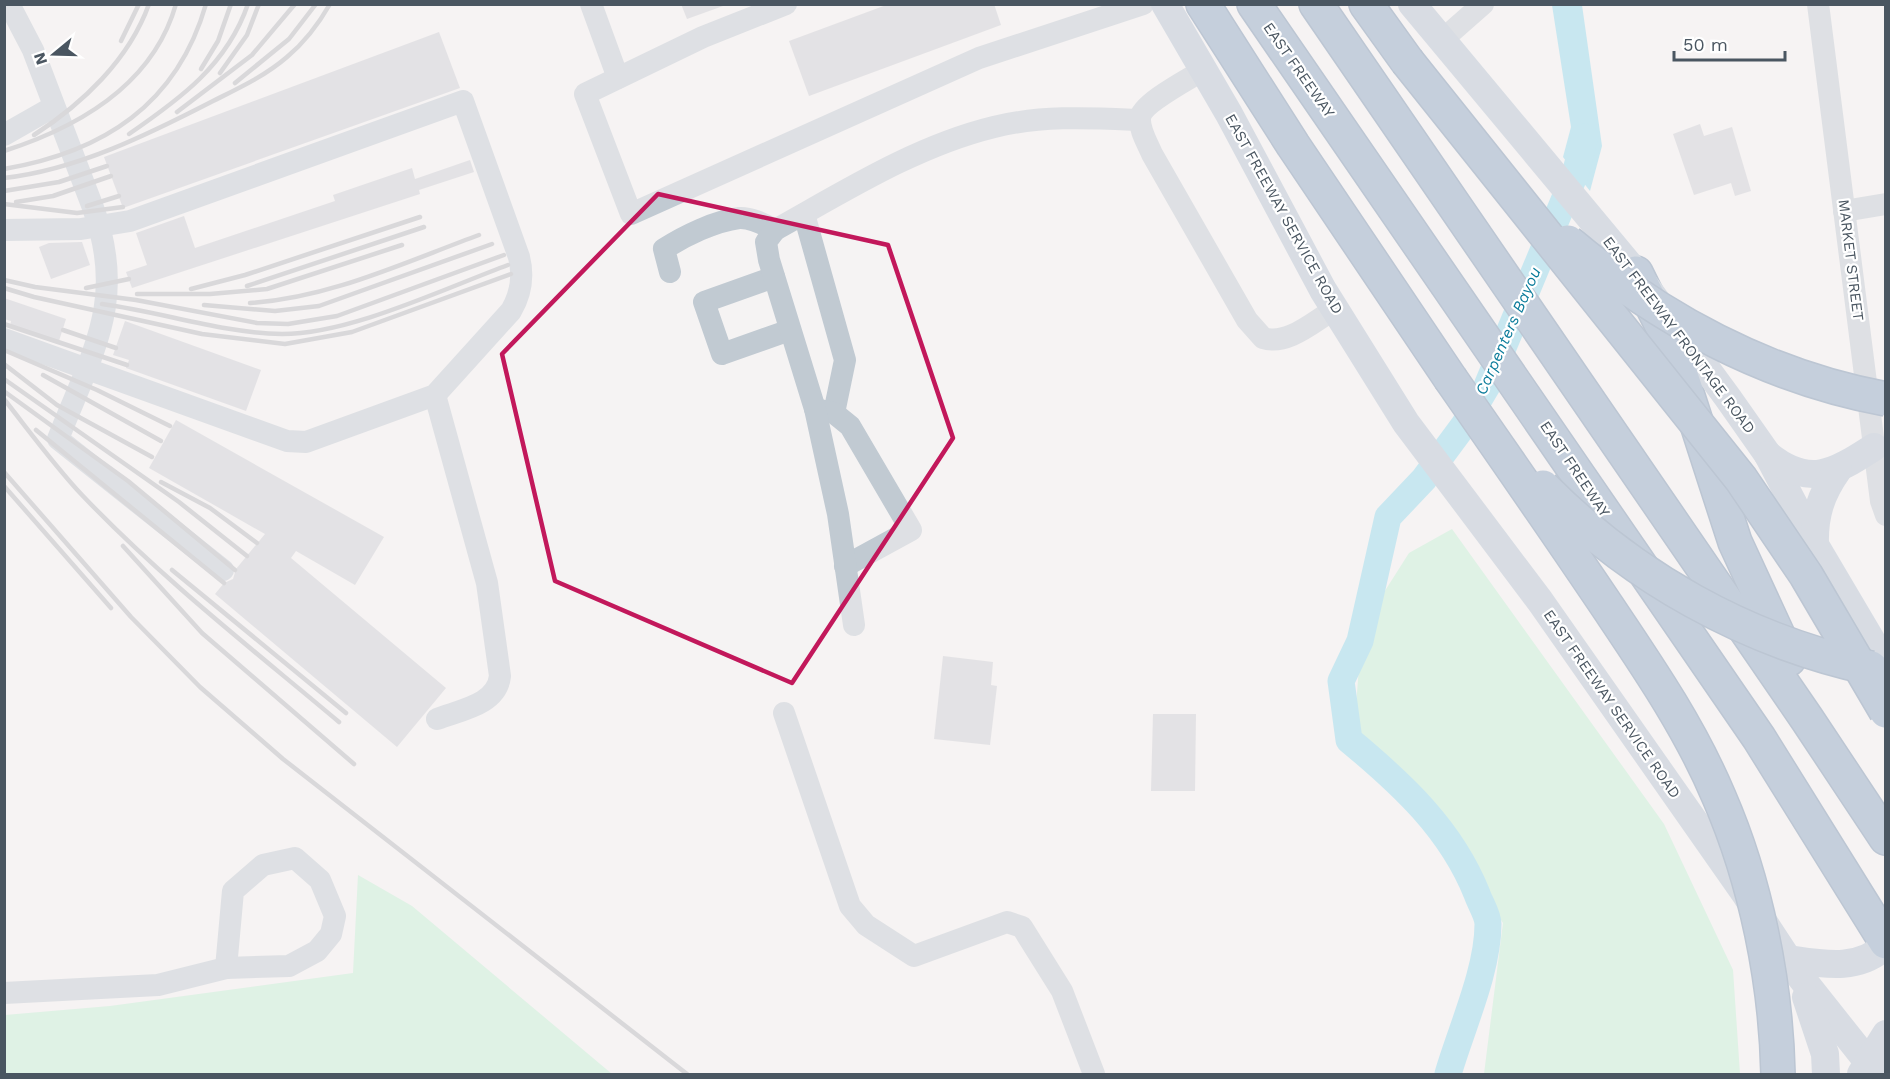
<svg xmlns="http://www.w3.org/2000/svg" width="1890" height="1079" font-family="'Work Sans',sans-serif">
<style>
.green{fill:#c3f1d5}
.water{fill:#90daee}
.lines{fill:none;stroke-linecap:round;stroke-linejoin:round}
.river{stroke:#90daee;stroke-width:27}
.building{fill:#cdcfd5}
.highway-casing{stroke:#7690ad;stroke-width:36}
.minor{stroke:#c1cad2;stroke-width:22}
.major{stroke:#b3c2d1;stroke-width:28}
.highway{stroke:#8ba5c1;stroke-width:33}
.rail{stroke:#b5b8bd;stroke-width:4.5}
.highway-bridge-casing{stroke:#7690ad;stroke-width:36;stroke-linecap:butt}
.highway-bridge{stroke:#8ba5c1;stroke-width:33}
.marked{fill:none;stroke:#c2185b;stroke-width:4.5;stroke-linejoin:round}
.labels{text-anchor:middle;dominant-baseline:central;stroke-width:4.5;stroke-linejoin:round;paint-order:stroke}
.street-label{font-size:15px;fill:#4a5661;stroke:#fff}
.water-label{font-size:16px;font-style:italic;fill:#0c7c9b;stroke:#fff}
</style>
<rect width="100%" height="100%" fill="#f5f3f3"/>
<!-- green -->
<g class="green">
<path d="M1452,529l212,295 69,146 7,104h-256l19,-151 -92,-140 -57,-50 8,-106 47,-74z"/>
<path d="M358,875l54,31 200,168h-607v-59l105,-9 243,-33z"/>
</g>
<!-- water -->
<path class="water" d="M1552,5h30l20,141 -12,45 -27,-34 8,-30z"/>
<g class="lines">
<!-- river -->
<path class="river" d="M1448,1074c13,-45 40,-103 40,-150 0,-9 -8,-21 -11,-30 -26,-65 -75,-110 -128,-154l-8,-59 19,-40 28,-124 36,-38 40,-54 23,-39 88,-212 10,-37"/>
</g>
<!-- building -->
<g class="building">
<path d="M681,4h42v2l-36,13z"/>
<path d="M889,4h105l7,21 -192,71 -20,-55z"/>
<path d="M439,32l21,56 -337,120 -19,-51z"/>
<path d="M1700,124l4,12 28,-9 19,64 -16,5 -4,-13 -37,12 -21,-61z"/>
<path d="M470,160l4,12 -55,18 1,4 -288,94 -6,-16 21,-7 -11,-32 48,-17 11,32 140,-47 -2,-6 79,-27 3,11z"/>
<path d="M82,242l8,23 -39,14 -12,-32 10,-4z"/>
<path d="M4,298l62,21 -8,25 -48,-17 1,-6 -7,-2z"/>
<path d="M125,321l136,49 -15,41 -120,-43 3,-8 -16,-5z"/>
<path d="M176,420l208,117 -29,48 -59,-34 -5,7 155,130 -49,59 -182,-153 9,-11 9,-4 3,-10 29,-35 -116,-66z"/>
<path d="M943,656l50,6 -2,23 6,1 -7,59 -56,-6z"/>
<path d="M1153,714h43l-1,77h-44z"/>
</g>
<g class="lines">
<defs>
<g id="highway">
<path d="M1203,4l90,141 157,233"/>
<path d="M1254,4l505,734 127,204"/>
<path d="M1316,4l491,715 79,119"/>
<path d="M1366,4l41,57"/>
<path d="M1636,273l35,71 64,198 54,117"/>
</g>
</defs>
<!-- highway casing -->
<use href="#highway" class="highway-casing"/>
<!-- minor -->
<g class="minor">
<path d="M9,4l24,46 59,155c36,95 0,147 -34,234l165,131"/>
<path d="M591,4l27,74"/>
<path d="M786,4l-83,33 -118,57 46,120 348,-156 164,-54"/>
<path d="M1818,4l63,497 5,14"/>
<path d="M1441,41l42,-37"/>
<path d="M1203,70c-14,9 -61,33 -63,48 -1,12 8,26 12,36l95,166 16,18c25,8 51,-17 72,-29"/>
<path d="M4,135l49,-28"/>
<path d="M1844,211l42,-7"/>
<path d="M804,214l41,146 -11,53"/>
<path d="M4,230l77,-1 49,-8 333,-120 56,156c5,20 2,37 -8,54l-76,84 -129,47 -19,-1 -283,-102"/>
<path d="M670,272l-6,-23c20,-13 51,-28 75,-31 13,-1 26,7 36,12"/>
<path d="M774,277l-70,25 18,52 68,-24"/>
<path d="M435,395l52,188 13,93c-3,29 -40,34 -63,43"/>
<path d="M815,409l19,4 16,13 61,104 -66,36"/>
<path d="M854,625l-16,-111 -23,-105 -46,-149 -3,-18 9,-12c70,-39 141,-84 219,-103 48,-12 98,-9 146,-7"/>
<path d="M784,713l66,193 16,19 48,31 93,-34 15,5 40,64 32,83"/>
<path d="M295,858l25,22 15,36 -4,18 -14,17 -28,15 -63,2 7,-77 30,-26z"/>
<path d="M4,993l154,-8 68,-17"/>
</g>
<!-- major -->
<g class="major">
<path d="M1165,4l64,110 94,176 83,133 134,178 206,294 49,75 73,92 6,12"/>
<path d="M1412,4l224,269 92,125 40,57 47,90 71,120"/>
<path d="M1768,455c42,34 67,17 106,-8"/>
<path d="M1815,545c-1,-30 6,-51 23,-75"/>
<path d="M1788,959c34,5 71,13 98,-14"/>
<path d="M1806,997l19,57 1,20"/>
<path d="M1861,1074l25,-40"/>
</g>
<!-- highway -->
<use href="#highway" class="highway"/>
<!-- rail -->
<g class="rail">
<path d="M121,41l18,-37"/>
<path d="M201,69l17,-28 13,-37"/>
<path d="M220,73l27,-38 12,-31"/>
<path d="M235,83l54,-44 27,-35"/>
<path d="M177,112l75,-57 43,-51"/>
<path d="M129,134c51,-35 98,-69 119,-130"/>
<path d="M34,135c48,-31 95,-75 115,-131"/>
<path d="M4,151c75,-24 149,-66 172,-147"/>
<path d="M4,169c99,-17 173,-64 202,-165"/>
<path d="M4,178c73,-8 145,-44 209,-77 26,-13 52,-25 74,-44 18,-15 31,-32 43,-53"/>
<path d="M4,191l55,-9 48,-16"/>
<path d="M16,202l37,-6 58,-20"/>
<path d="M4,204l73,9 46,-6"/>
<path d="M87,206l32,-10"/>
<path d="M4,280l31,7 101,13 121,23 31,1 49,-8 167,-61"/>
<path d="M247,286l177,-59"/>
<path d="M4,288l30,9 168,37 83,10 67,-12 159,-58"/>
<path d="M86,288l43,-9"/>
<path d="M191,289l54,-14 175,-58"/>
<path d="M137,294h73l57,-5 135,-44"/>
<path d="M250,303c80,-5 155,-41 229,-68"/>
<path d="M102,304c60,8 120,29 180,30 68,0 161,-45 226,-69"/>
<path d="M204,305l71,6 44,-5 173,-62"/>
<path d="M4,324l123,41"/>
<path d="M63,330l53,18"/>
<path d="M4,350l93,40 73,36"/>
<path d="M4,364l53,41 95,52"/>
<path d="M43,375l118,66"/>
<path d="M4,379l175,123 68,54"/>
<path d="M5,392l123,89 107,89"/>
<path d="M4,399c26,33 50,66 78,96 79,83 169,153 257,227"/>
<path d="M36,430l188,153"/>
<path d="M4,472l127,145 69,70 83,72 404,315"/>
<path d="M161,482l49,26 47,35"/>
<path d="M4,486l107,122"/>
<path d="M123,546l79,87 152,131"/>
<path d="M172,570l174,143"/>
</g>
<defs>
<g id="highway-bridge">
<path d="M1407,61l334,418 65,96 80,136"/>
<path d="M1568,242c91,77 199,135 318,157"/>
<path d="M1450,378c53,76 105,151 157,228 41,61 83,122 112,191 37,85 57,185 59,277"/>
<path d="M1543,487c89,90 203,154 328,181"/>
</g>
</defs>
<!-- highway-bridge casing -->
<use href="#highway-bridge" class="highway-bridge-casing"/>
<!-- highway-bridge -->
<use href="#highway-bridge" class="highway-bridge"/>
</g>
<!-- marked area -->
<path d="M0 0H1890V1079H0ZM658,194l230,51 65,193 -161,245 -237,-102 -53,-227z" fill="#f5f3f3" fill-opacity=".55" fill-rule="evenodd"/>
<path class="marked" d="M658,194l230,51 65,193 -161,245 -237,-102 -53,-227z"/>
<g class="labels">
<!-- street labels -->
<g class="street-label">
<text transform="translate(1299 70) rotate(55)">EAST FREEWAY</text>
<text transform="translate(1284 214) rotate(61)">EAST FREEWAY SERVICE ROAD</text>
<text transform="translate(1851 260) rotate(83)">MARKET STREET</text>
<text transform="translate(1679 335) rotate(53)">EAST FREEWAY FRONTAGE ROAD</text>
<text transform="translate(1575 469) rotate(56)">EAST FREEWAY</text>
<text transform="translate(1612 704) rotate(55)">EAST FREEWAY SERVICE ROAD</text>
</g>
<!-- water labels -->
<g class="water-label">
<text transform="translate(1508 331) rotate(-66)">Carpenters Bayou</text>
</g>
</g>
<!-- border -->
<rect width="1890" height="1079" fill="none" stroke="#4a5661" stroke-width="12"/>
<!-- north arrow -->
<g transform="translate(54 54) rotate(251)" stroke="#ffffff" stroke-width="4.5" paint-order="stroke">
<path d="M0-4.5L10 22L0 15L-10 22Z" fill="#4a5661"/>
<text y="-9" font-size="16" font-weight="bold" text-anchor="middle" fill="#4a5661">N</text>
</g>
<!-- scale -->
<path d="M1674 51v9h111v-9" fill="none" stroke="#4a5661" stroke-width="3"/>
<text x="1683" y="51" font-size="18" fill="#4a5661" stroke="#ffffff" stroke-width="4.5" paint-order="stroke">50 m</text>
</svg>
